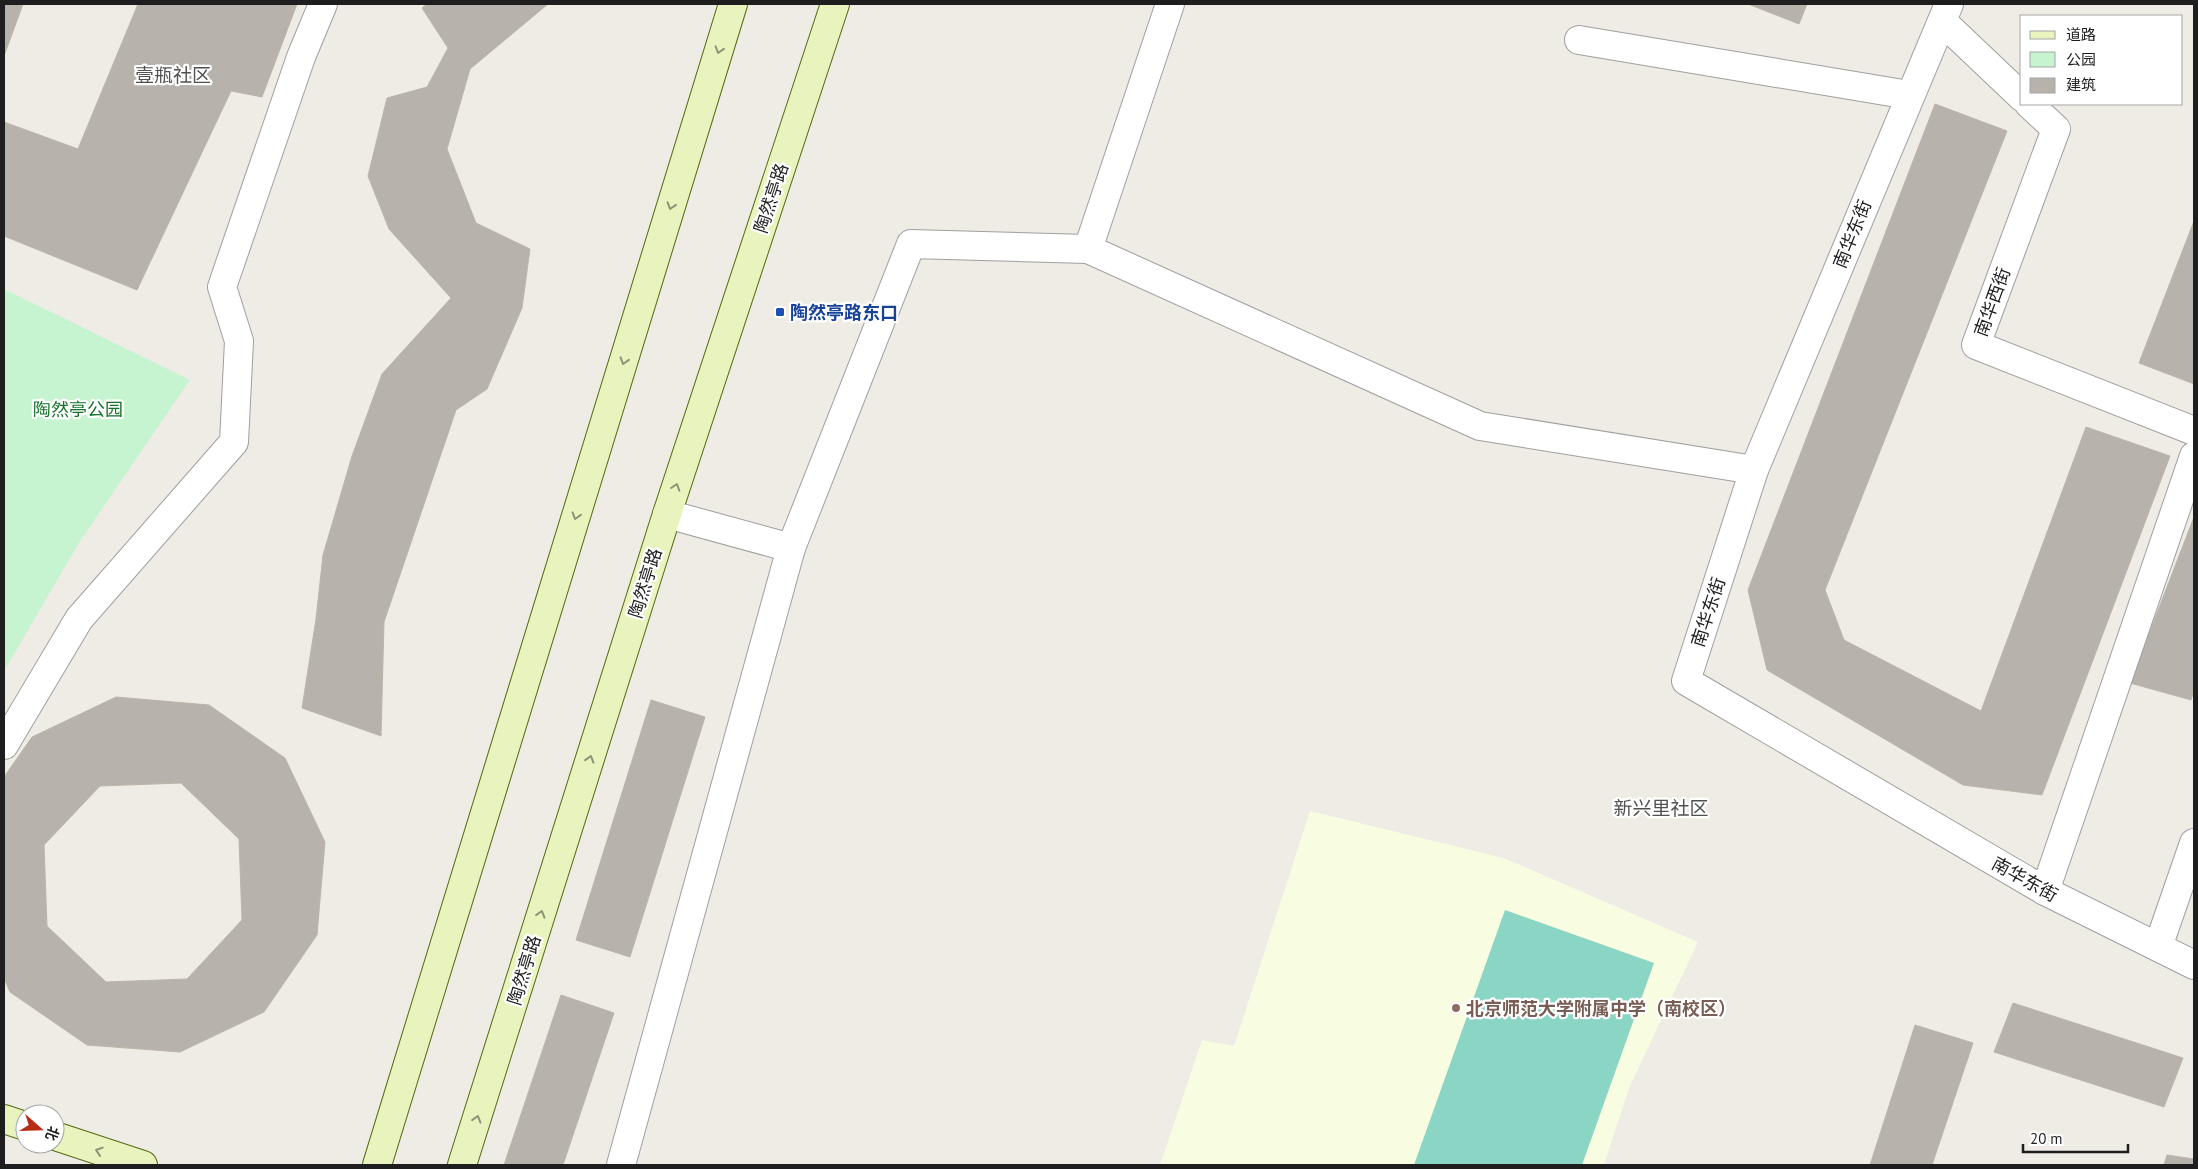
<svg xmlns="http://www.w3.org/2000/svg" width="2198" height="1169" font-family="'PT Sans','Noto Sans SC',sans-serif">
<style>
.education{fill:#f8fce0}
.park{fill:#c6f4d0}
.pitch{fill:#8ad5c3}
.building{fill:#b7b2ab;stroke:#beb5a9;fill-rule:evenodd}
.lines{fill:none;stroke-linecap:round;stroke-linejoin:round}
.street-casing{stroke:#9f9f9f;stroke-width:30}
.secondary-casing{stroke:#536a10;stroke-width:30}
.street{stroke:#fff;stroke-width:28}
.secondary{stroke:#e8f3be;stroke-width:28}
.oneway{stroke:#8d9376}
.transit-dot{fill:#1a4fb4;stroke:#fff;stroke-width:2}
.education-dot{fill:#8d6e63;stroke:#fff;stroke-width:2}
.labels{text-anchor:middle;dominant-baseline:central;stroke-width:4.5;stroke-linejoin:round;paint-order:stroke}
.street-label{font-size:18px;fill:#1e1e1e;stroke:#fff}
.transit-label{font-size:18px;font-weight:bold;fill:#164399;stroke:#fff;text-anchor:start}
.park-label{font-size:18px;fill:#16712b;stroke:#fff}
.education-label{font-size:18px;font-weight:bold;fill:#785e54;stroke:#fff;text-anchor:start}
.neighbourhood-label{font-size:19px;fill:#515151;stroke:#fff}
</style>
<rect width="100%" height="100%" fill="#eeece5"/>
<!-- education -->
<path class="education" d="M1310,811l194,47 194,84 -69,146 -25,77h-444l42,-125 32,6z"/>
<!-- park -->
<path class="park" d="M4,289l186,91 -110,161 -76,130z"/>
<!-- pitch -->
<path class="pitch" d="M1505,910l149,53 -72,202h-168z"/>
<!-- building -->
<g class="building">
<path d="M4,4h19l-19,52z"/>
<path d="M138,4h159l-35,93 -31,-6 -94,199 -133,-54v-114l74,27z"/>
<path d="M427,4h121l-78,65 -23,80 29,74 54,26 -8,59 -35,81 -31,21 -72,212 -3,114 -79,-28 14,-89 7,-64 29,-99 30,-82 69,-76 -62,-69 -21,-53 19,-78 40,-11 21,-39 -26,-40z"/>
<path d="M1748,4h59l-8,20z"/>
<path d="M1935,104l72,27 -182,459 19,50 137,71 105,-284 84,29 -128,339 -79,-10 -196,-115 -19,-80z"/>
<path d="M2194,221v163l-55,-21z"/>
<path d="M2194,517v173l-3,10 -61,-17z"/>
<path d="M116,697l93,8 76,53 40,84 -8,93 -53,77 -84,40 -93,-7 -77,-53 -6,-14v-201l28,-40zM181,783l58,56 3,81 -55,59 -81,3 -59,-56 -3,-81 56,-59z"/>
<path d="M651,700l54,17 -75,240 -54,-17z"/>
<path d="M561,995l53,18 -51,152h-59z"/>
<path d="M2013,1003l170,55 -19,49 -170,-55z"/>
<path d="M1915,1025l58,18 -41,122h-62z"/>
<path d="M2167,1155l27,4v6h-30z"/>
</g>
<g class="lines">
<defs>
<g id="street">
<path d="M1949,4l-195,466 -68,211 359,210 149,74"/>
<path d="M1943,22l79,75"/>
<path d="M1579,40l330,55"/>
<path d="M2029,104l27,25 -80,216 218,86"/>
<path d="M1088,249l82,-245"/>
<path d="M667,514l124,34"/>
<path d="M4,745l75,-126 155,-177 5,-101 -17,-54 79,-230 22,-53"/>
<path d="M2045,891l149,-435"/>
<path d="M2158,947l36,-104"/>
<path d="M621,1165l170,-617 120,-304 177,5 392,177 274,44"/>
</g>
<g id="secondary">
<path d="M4,1119l21,7"/>
<path d="M55,1136l88,29"/>
<path d="M377,1165l356,-1161"/>
<path d="M462,1165l205,-651 168,-510"/>
</g>
</defs>
<!-- street casing -->
<use href="#street" class="street-casing"/>
<!-- secondary casing -->
<use href="#secondary" class="secondary-casing"/>
<!-- street -->
<use href="#street" class="street"/>
<!-- secondary -->
<use href="#secondary" class="secondary"/>
</g>
<!-- one-way arrows -->
<defs><path id="oneway-chevron" d="M-2-3.5L2.5 0L-2 3.5" fill="none" stroke-width="1.6" stroke-linecap="round" stroke-linejoin="round" transform="scale(1.25)"/></defs>
<g class="oneway">
<use href="#oneway-chevron" transform="translate(719 50) rotate(107)"/>
<use href="#oneway-chevron" transform="translate(671 206) rotate(107)"/>
<use href="#oneway-chevron" transform="translate(624 361) rotate(107)"/>
<use href="#oneway-chevron" transform="translate(676 487) rotate(-72)"/>
<use href="#oneway-chevron" transform="translate(576 516) rotate(107)"/>
<use href="#oneway-chevron" transform="translate(590 759) rotate(-73)"/>
<use href="#oneway-chevron" transform="translate(541 914) rotate(-73)"/>
<use href="#oneway-chevron" transform="translate(477 1119) rotate(-73)"/>
<use href="#oneway-chevron" transform="translate(99 1151) rotate(-162)"/>
</g>
<!-- markers -->
<rect class="transit-dot" x="775" y="307" width="10" height="10" rx="2.5"/>
<circle class="education-dot" cx="1456" cy="1008" r="5"/>
<g class="labels">
<!-- street labels -->
<g class="street-label">
<text transform="translate(771 198) rotate(-72)">陶然亭路</text>
<text transform="translate(1852 234) rotate(-68)">南华东街</text>
<text transform="translate(1992 302) rotate(-70)">南华西街</text>
<text transform="translate(645 583) rotate(-73)">陶然亭路</text>
<text transform="translate(1708 612) rotate(-72)">南华东街</text>
<text transform="translate(2025 879) rotate(29)">南华东街</text>
<text transform="translate(524 970) rotate(-73)">陶然亭路</text>
</g>
<!-- transit labels -->
<g class="transit-label">
<text x="790" y="312">陶然亭路东口</text>
</g>
<!-- park labels -->
<g class="park-label">
<text x="78" y="409">陶然亭公园</text>
</g>
<!-- education labels -->
<g class="education-label">
<text x="1466" y="1008">北京师范大学附属中学（南校区）</text>
</g>
<!-- neighbourhood labels -->
<g class="neighbourhood-label">
<text x="173" y="75">壹瓶社区</text>
<text x="1661" y="808">新兴里社区</text>
</g>
</g>
<!-- border -->
<rect width="2198" height="1169" fill="none" stroke="#1e1e1e" stroke-width="10"/>
<!-- legend -->
<rect x="2020" y="15" width="162" height="90" fill="#ffffff" stroke="#a5a5a5"/>
<rect x="2030" y="31" width="25" height="8" fill="#e8f3be" stroke="#a5a5a5"/>
<text x="2066" y="40" font-size="15" fill="#1e1e1e">道路</text>
<rect x="2030" y="52" width="25" height="15" fill="#c6f4d0" stroke="#a5a5a5"/>
<text x="2066" y="65" font-size="15" fill="#1e1e1e">公园</text>
<rect x="2030" y="78" width="25" height="15" fill="#b7b2ab" stroke="#a5a5a5"/>
<text x="2066" y="90" font-size="15" fill="#1e1e1e">建筑</text>
<!-- north arrow -->
<g transform="translate(40 1129) rotate(110)"><circle r="24" fill="#ffffff" stroke="#a5a5a5"/>
<path d="M0-4L9 19L0 12L-9 19Z" fill="#b82c14"/>
<text y="-8" font-size="14" font-weight="bold" text-anchor="middle" fill="#1e1e1e">北</text>
</g>
<!-- scale -->
<path d="M2023 1144v8h105v-8" fill="none" stroke="#1e1e1e" stroke-width="2.5"/>
<text x="2030" y="1144" font-size="15" fill="#1e1e1e" stroke="#ffffff" stroke-width="4" paint-order="stroke">20 m</text>
</svg>
